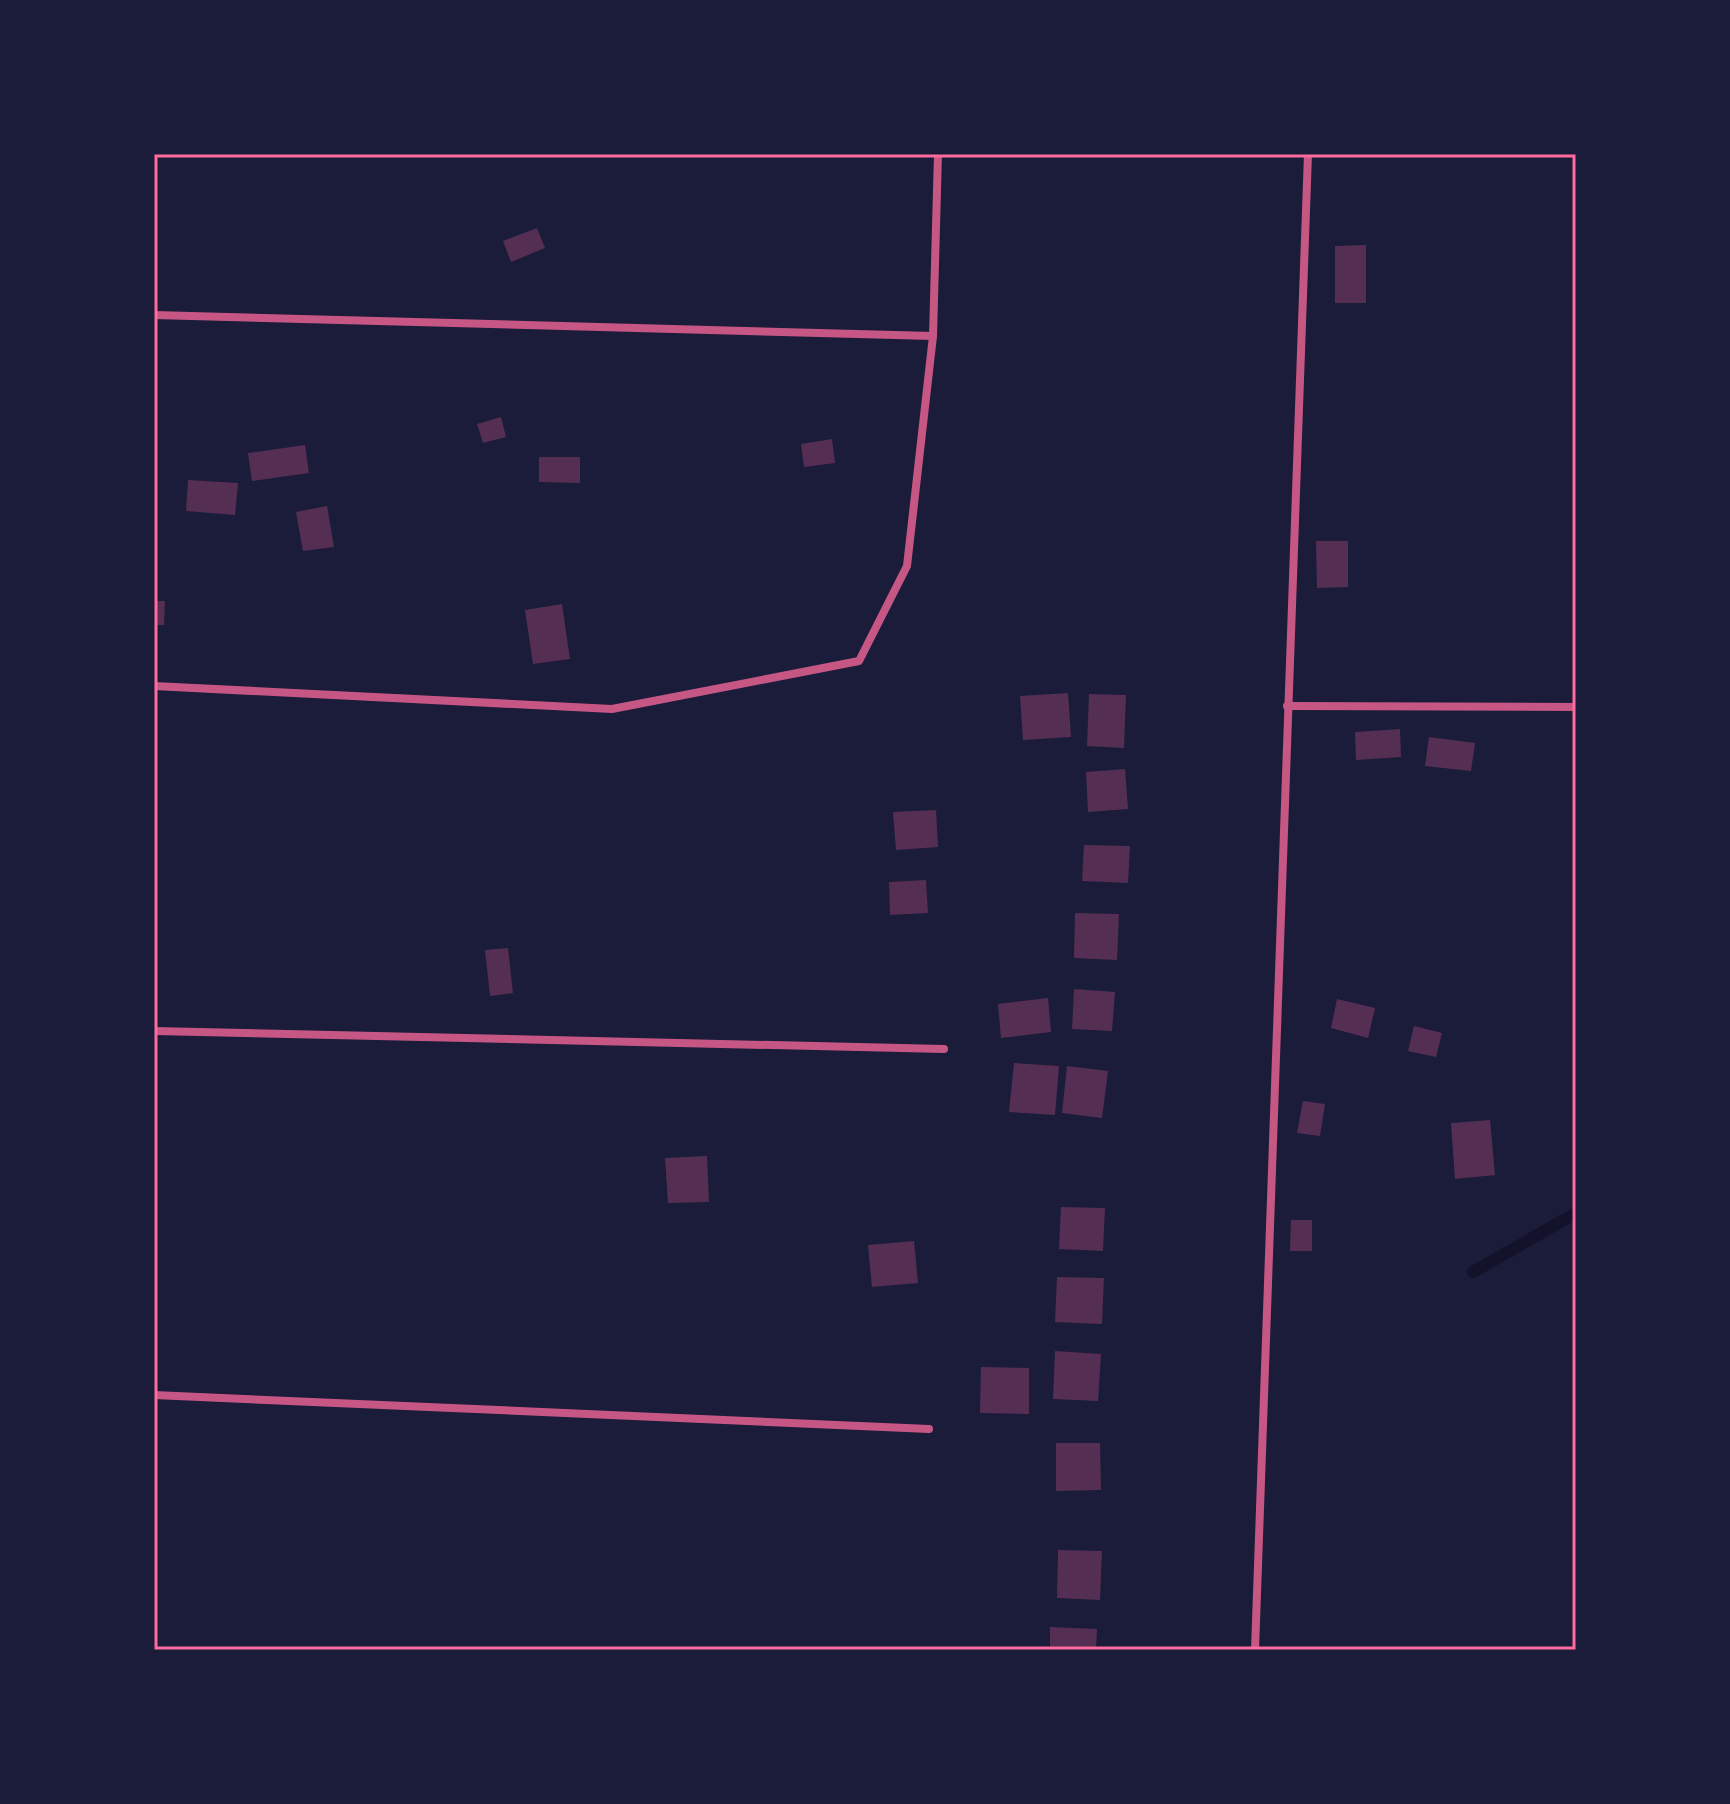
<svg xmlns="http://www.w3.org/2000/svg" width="1730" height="1804" font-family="Lato,sans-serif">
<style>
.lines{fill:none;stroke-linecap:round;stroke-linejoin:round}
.stream{stroke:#12122b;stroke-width:12}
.building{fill:#542f53}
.minor{stroke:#c65784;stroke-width:8}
.neatline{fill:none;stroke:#ff6b9d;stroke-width:3}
</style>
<rect width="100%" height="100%" fill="#1b1b3a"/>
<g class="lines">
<!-- stream -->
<path class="stream" d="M1473,1272l103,-59"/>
</g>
<!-- building -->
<g class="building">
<path d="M537,228l8,20 -34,14 -8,-21z"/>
<path d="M1366,245v58h-31v-57z"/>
<path d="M501,417l5,20 -23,6 -6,-19z"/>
<path d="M832,439l3,24 -31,4 -3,-23z"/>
<path d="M305,445l4,28 -57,8 -4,-28z"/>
<path d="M539,457h41v26l-41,-1z"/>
<path d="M188,480l50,3 -3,32 -49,-4z"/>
<path d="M327,506l7,41 -31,4 -7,-39z"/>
<path d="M1316,541h32v46l-31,1z"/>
<path d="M154,601h11l-1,24h-10z"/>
<path d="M562,604l8,55 -37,5 -8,-54z"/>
<path d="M1068,693l3,44 -48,3 -3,-44z"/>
<path d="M1089,694l37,1 -2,53 -37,-2z"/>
<path d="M1400,729l1,28 -45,3 -1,-28z"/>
<path d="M1429,737l46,6 -4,28 -46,-5z"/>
<path d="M1125,769l3,40 -40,3 -2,-40z"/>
<path d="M936,810l2,37 -42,3 -3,-38z"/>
<path d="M1084,845l46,1 -2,37 -46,-2z"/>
<path d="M926,880l2,33 -38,2 -1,-33z"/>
<path d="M1075,913l44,1 -2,46 -43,-2z"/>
<path d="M508,948l5,45 -23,3 -5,-46z"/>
<path d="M1074,989l41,3 -3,39 -40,-2z"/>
<path d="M1048,998l3,34 -50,6 -3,-34z"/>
<path d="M1337,999l38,9 -7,30 -37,-10z"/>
<path d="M1414,1026l28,7 -6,24 -28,-6z"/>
<path d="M1014,1063l45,3 -4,49 -46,-3z"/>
<path d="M1067,1066l41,5 -6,47 -40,-5z"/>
<path d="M1303,1101l22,3 -5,32 -23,-3z"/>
<path d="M1490,1120l5,55 -40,4 -4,-56z"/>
<path d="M707,1156l2,46 -41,1 -3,-45z"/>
<path d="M1061,1207l44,1 -2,43 -44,-2z"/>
<path d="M1291,1220h21v31h-22z"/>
<path d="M914,1241l4,42 -46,4 -4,-42z"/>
<path d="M1057,1277l47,1 -2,46 -47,-2z"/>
<path d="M1055,1351l46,3 -3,47 -45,-2z"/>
<path d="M981,1367l48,1v46l-49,-1z"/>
<path d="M1056,1443h44l1,47 -45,1z"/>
<path d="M1058,1550l44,1 -2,49 -43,-2z"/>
<path d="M1050,1627l47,2 -1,21h-46z"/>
</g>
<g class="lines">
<!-- minor -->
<g class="minor">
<path d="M154,315l779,21"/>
<path d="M154,686l458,23 247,-48 48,-95 26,-230 5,-182"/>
<path d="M1287,706l289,1"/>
<path d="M154,1031l790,18"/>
<path d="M154,1395l775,34"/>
<path d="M1255,1650l53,-1496"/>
</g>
</g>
<!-- border -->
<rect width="1730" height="1804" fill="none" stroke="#1b1b3a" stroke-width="312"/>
<rect x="156" y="156" width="1418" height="1492" class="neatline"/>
</svg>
